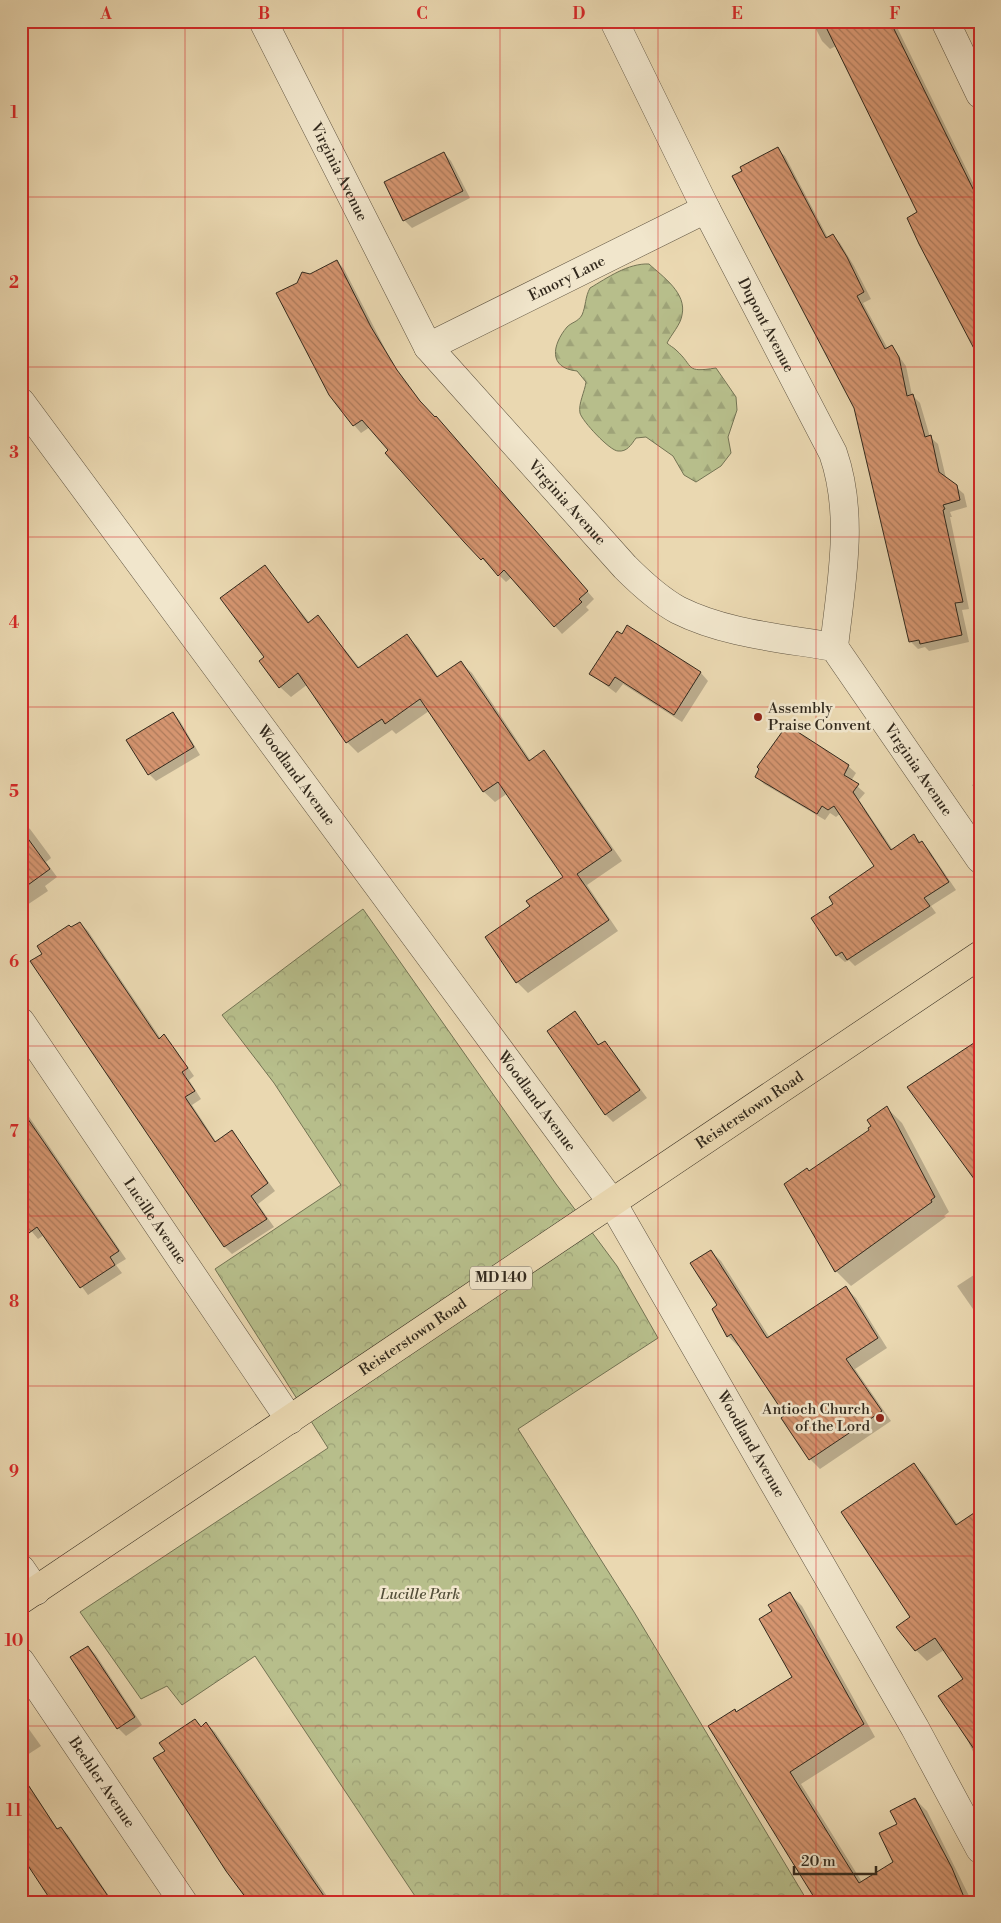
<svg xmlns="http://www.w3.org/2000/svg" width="1001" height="1923" font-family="'Libre Bodoni',serif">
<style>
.forest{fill:url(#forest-firs);stroke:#747454}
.park{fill:url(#park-crowns);stroke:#747454}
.shadow{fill:#0003}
.building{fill:url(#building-back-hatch);stroke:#32291d}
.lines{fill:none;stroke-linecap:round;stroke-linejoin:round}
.street-casing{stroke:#605542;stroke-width:29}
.primary-casing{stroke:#32291d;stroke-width:29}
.street{stroke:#f1e6cc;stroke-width:28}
.primary{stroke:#ead8b1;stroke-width:28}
.grid{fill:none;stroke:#d62828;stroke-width:1;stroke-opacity:0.55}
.poi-dot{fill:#8f2418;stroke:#f1e6cc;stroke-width:2}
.labels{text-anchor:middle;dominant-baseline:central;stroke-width:5;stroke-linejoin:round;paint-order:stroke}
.shield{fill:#f1e6cc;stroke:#6b6252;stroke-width:1}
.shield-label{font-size:14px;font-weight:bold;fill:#32291d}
.street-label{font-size:15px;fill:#32291d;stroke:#f1e6cc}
.poi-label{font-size:15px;fill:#32291d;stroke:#f1e6cc;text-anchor:start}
.park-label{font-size:15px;font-style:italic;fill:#534e38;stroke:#f1e6cc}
.neatline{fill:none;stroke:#d62828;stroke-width:2}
.grid-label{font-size:16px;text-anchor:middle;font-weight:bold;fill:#d62828}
</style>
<defs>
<pattern id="forest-firs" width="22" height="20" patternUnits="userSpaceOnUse" patternTransform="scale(1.25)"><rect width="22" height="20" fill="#b7be8b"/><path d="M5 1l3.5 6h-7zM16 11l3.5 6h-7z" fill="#9ea378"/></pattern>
<pattern id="park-crowns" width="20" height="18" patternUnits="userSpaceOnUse" patternTransform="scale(1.25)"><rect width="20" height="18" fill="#b7be8b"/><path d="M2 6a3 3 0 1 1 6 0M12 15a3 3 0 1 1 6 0" fill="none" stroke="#9ea378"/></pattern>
<pattern id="building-back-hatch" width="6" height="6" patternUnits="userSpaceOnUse" patternTransform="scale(1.25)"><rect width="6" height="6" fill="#d59570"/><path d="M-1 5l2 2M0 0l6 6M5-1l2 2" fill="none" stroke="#ad7a5b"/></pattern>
</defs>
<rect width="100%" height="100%" fill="#ead8b1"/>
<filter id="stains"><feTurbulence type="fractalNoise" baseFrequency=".004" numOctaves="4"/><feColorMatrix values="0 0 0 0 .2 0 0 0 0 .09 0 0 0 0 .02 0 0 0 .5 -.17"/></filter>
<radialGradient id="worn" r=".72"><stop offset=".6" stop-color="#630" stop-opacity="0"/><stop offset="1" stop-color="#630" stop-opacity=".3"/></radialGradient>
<!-- forest -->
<path class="forest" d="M649,264c14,13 38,29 33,51 -1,9 -11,20 -15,28 3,3 6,4 9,7 19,17 8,23 40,18l20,29 1,13 -9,27 3,16 -10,13 -25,16 -12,-7 -11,-19 -27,-19 -10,1c-5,7 -9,14 -18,13 -8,0 -36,-30 -38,-38 -2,-9 5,-22 6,-31l-9,-11c-29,-3 -25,-26 -10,-44 5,-5 11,-5 15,-12 4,-9 3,-18 8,-27 17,-10 38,-25 59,-24z"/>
<!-- park -->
<path class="park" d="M363,909l193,275 61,82 41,72 -140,91 116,183 174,290h-389l-164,-246 -73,49 -15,-19 -26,13 -61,-87 248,-164 -113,-179 126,-84 -67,-102 -52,-68z"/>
<!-- shadow -->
<g class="shadow">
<path d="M812,21h82l86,176v154l-62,-138 -82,-167 -6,3 -8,-8z"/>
<path d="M777,149l8,7 43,82 5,-2 7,7 14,23 17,33 -8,4 25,46 4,-2 14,19 6,29 8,8 10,34 8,7 8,34 18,16 3,13 -17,5 2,5h-2l19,92 -7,1 7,32 -40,9 -4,-4 -7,2 -8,-8 -54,-234z"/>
<path d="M444,153l7,8 19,37 -58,30 -8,-8z"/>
<path d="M337,261l7,8 51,99 32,42 17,15 150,174 -8,8 3,3 -27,24 -50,-57 -6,5 -42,-41 -94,-114 -9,6 -7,-8 -56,-141z"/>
<path d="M265,567l45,56 8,-6 42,51 47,-32 11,11 21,31 22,-15 11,10 59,88 13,-9 10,11 68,98 -35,24 31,46 -90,62 -11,-11 15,-75 32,-30 -56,-84 -13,9 -11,-10 -55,-81 -33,23 -4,-4 -34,23 -11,-11 -39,-58 -17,13 -11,-10 -15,-30z"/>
<path d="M628,627l73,46 7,8 -26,41 -59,-38 -7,9 -25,-19z"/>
<path d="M173,713l7,8 20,34 -44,26 -7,-7z"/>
<path d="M848,766l8,7 -5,8 14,12 -6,7 34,50 21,-14 15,14 27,40 -25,16 5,7 -81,53 -6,-6 -4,2 -8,-7 -2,-51 41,-38 -35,-53 -5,4 -6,-4 -5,7 -61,-36 -7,-7z"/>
<path d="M980,781v15l-8,-11z"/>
<path d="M21,822l9,7 20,27 1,2 -5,4 11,15 -12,9 3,5 -27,18z"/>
<path d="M80,923l8,8 73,108 3,-3 7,7 23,33 -5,4 12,19 -9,6 25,38 15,-11 43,59 -17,13 16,23 -42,27 -7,-7 -193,-286 11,-7 28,-25z"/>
<path d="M574,1013l26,33 5,-4 7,8 35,48 -34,24 -7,-7 -57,-84z"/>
<path d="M21,1105l105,154 -10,6 6,8 -34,22 -44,-60 -6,4 -15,-18 -2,2z"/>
<path d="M887,1108l15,15 47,89 -5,4 2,1 -95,69 -15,-15 -27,-99 62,-42z"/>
<path d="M711,1251l10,10 49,77 76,-50 10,10 31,50 -32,21 36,52 -71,48 -10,-10 -23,-44 -47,-70 -2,1 -10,-10 -9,-31z"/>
<path d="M980,1271v48l-23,-33z"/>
<path d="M914,1464l11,12 33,49 22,-5v246l-16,-33 1,-53 -21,-30 -17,11 -11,-11 -4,-33z"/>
<path d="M790,1594l12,12 73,131 -74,47 61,98 33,-20 3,-37 17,-26 12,12 45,91h-153l-82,-189 56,-36 -19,-66z"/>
<path d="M88,1647l8,8 46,70 -16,11 -8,-8 -46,-70z"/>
<path d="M21,1718l20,28 -20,13z"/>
<path d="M195,1720l8,8 3,-5 9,9 116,170h-81l-83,-150z"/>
<path d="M21,1773l37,57 3,-2 7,7 45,67h-69l7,-5 -30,-79z"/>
</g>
<!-- building -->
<g class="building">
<path d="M823,21h67l90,182v157l-61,-116 -12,-26 10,-6z"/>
<path d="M778,147l48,91 7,-4 14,23 17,35 -7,4 28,53 7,-4 7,12 8,39 6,-2 12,43 6,-2 8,37 18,13 3,15 -17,5 2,4 -2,1 20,92 -8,1 7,32 -42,9 -1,-4 -10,2 -55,-234 -122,-232 10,-5 -2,-4z"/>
<path d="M444,152l19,39 -60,30 -19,-39z"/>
<path d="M337,260l34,67 26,43 23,31 15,16 1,-1 152,175 -9,8 3,3 -28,25 -50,-57 -6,6 -15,-18 -2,2 -17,-18 -79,-89 3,-3 -26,-30 -9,6 -24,-31 -53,-102 21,-10 5,-11 8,2z"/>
<path d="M265,565l43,58 10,-8 40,53 49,-34 30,43 24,-16 68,100 15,-11 68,100 -35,24 32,46 -93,63 -31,-46 45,-31 -4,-5 37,-24 -65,-95 -15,10 -63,-93 -35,25 -3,-5 -36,24 -48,-70 -19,15 -20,-27 5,-4 -44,-59z"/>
<path d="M627,625l74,47 -27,43 -59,-38 -6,9 -20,-12 28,-43 5,3z"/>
<path d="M173,712l21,35 -46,28 -22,-35z"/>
<path d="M787,725l62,40 -5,10 15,9 -6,8 38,58 23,-16 5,9 3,-2 27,41 -25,16 6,8 -83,54 -5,-8 -6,4 -25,-38 22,-14 -4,-7 45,-31 -40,-60 -6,4 -6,-4 -5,8 -62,-37 4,-8 -2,-2z"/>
<path d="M21,829l29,40 -29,21z"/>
<path d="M80,922l79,117 5,-5 24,34 -6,4 13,19 -10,6 30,45 17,-12 36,53 -17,13 16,23 -43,28 -194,-286 12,-7 -5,-8 32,-21 2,2z"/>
<path d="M575,1011l23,34 7,-4 35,49 -35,25 -58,-84z"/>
<path d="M980,1039v148l-73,-100z"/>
<path d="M887,1106l48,91 -4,3 1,2 -97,70 -51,-88 23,-16 2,3 60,-41 -1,-2 3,-2 -4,-6z"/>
<path d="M21,1109l98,142 -9,6 5,8 -35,23 -43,-61 -8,6 -8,-12z"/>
<path d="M711,1250l56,88 79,-52 32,52 -32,21 36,52 -73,49 -28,-42 4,-3 -54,-81 -4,3 -15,-28 5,-4 -27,-42z"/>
<path d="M914,1463l42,62 24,-16v249l-42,-62 25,-17 -28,-41 -20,13 -19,-24 14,-10 -69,-105z"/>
<path d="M790,1592l74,132 -74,48 69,111 34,-21 -14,-29 18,-9 -7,-13 25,-13 37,70 14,34h-149l-109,-176 27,-17 1,3 56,-35 -33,-58 13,-8 -4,-6z"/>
<path d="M88,1646l47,71 -18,12 -47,-72z"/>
<path d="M195,1719l6,8 5,-5 122,180h-79l-23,-31 -73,-113 12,-7 -6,-8z"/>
<path d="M21,1774l36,55 4,-2 51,75h-60l-31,-47z"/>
</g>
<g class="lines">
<defs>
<g id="street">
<path id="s1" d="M263,21l165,326 197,220c16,16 33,32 53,43 48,24 104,28 156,37l146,212"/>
<path id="s2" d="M614,21l92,188 127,244c22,63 8,130 1,194"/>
<path d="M945,21l35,73"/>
<path id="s3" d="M428,347l278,-138"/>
<path id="s4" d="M21,402l592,802 302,524 65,121"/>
<path id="s5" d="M21,1022l269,398"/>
<path d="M21,1569l15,22"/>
<path id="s6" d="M21,1662l162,240"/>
</g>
<g id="primary">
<path id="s7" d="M21,1600l959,-645"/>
</g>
</defs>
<!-- street casing -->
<use href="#street" class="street-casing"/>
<!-- primary casing -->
<use href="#primary" class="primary-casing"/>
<!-- street -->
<use href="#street" class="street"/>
<!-- primary -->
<use href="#primary" class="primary"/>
</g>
<!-- grid -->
<path class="grid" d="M185,21v1881M343,21v1881M500,21v1881M658,21v1881M816,21v1881M21,197h959M21,367h959M21,537h959M21,707h959M21,877h959M21,1046h959M21,1216h959M21,1386h959M21,1556h959M21,1726h959"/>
<!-- markers -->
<g class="poi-dot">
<circle cx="758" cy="717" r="5"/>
<circle cx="880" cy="1418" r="5"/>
</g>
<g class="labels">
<!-- shield labels -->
<rect class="shield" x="470" y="1266.5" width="62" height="23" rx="4"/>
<g class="shield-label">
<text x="501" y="1278">MD 140</text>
</g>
<!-- street labels -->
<g class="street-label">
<text stroke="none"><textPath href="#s1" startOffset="169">Virginia Avenue</textPath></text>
<text stroke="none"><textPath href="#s3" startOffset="155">Emory Lane</textPath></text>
<text stroke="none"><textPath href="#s2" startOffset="340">Dupont Avenue</textPath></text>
<text stroke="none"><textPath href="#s1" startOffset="574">Virginia Avenue</textPath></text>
<text stroke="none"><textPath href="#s1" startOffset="1039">Virginia Avenue</textPath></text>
<text stroke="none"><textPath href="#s4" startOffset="464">Woodland Avenue</textPath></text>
<text stroke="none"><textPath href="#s4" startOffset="869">Woodland Avenue</textPath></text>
<text stroke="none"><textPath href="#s7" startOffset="878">Reisterstown Road</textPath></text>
<text stroke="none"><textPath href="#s5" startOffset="240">Lucille Avenue</textPath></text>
<text stroke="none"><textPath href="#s7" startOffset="472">Reisterstown Road</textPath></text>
<text stroke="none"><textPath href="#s4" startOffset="1274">Woodland Avenue</textPath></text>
<text stroke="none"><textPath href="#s6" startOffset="145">Beehler Avenue</textPath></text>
</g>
<!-- poi labels -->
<g class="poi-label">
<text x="768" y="708">Assembly<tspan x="768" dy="17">Praise Convent</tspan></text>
<text x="870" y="1409" text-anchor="end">Antioch Church<tspan x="870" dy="17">of the Lord</tspan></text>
</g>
<!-- park labels -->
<g class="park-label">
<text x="420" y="1594">Lucille Park</text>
</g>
</g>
<!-- margin -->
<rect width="1001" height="1923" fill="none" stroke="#ead8b1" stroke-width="55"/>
<!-- scale -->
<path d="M794 1866v8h82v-8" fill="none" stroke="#32291d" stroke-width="2.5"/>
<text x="801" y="1866" font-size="15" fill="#32291d" stroke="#f1e6cc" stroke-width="4" paint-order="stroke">20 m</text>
<rect x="28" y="28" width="946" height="1868" class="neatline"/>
<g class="grid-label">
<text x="106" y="19">A</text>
<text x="264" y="19">B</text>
<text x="422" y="19">C</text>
<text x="579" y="19">D</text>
<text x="737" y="19">E</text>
<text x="895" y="19">F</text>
<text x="14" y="118">1</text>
<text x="14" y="288">2</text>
<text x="14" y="458">3</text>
<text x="14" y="628">4</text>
<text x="14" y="797">5</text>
<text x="14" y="967">6</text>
<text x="14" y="1137">7</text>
<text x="14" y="1307">8</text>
<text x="14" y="1477">9</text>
<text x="14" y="1646">10</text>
<text x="14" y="1816">11</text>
</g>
<rect width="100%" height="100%" filter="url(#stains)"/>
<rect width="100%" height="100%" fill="url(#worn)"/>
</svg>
